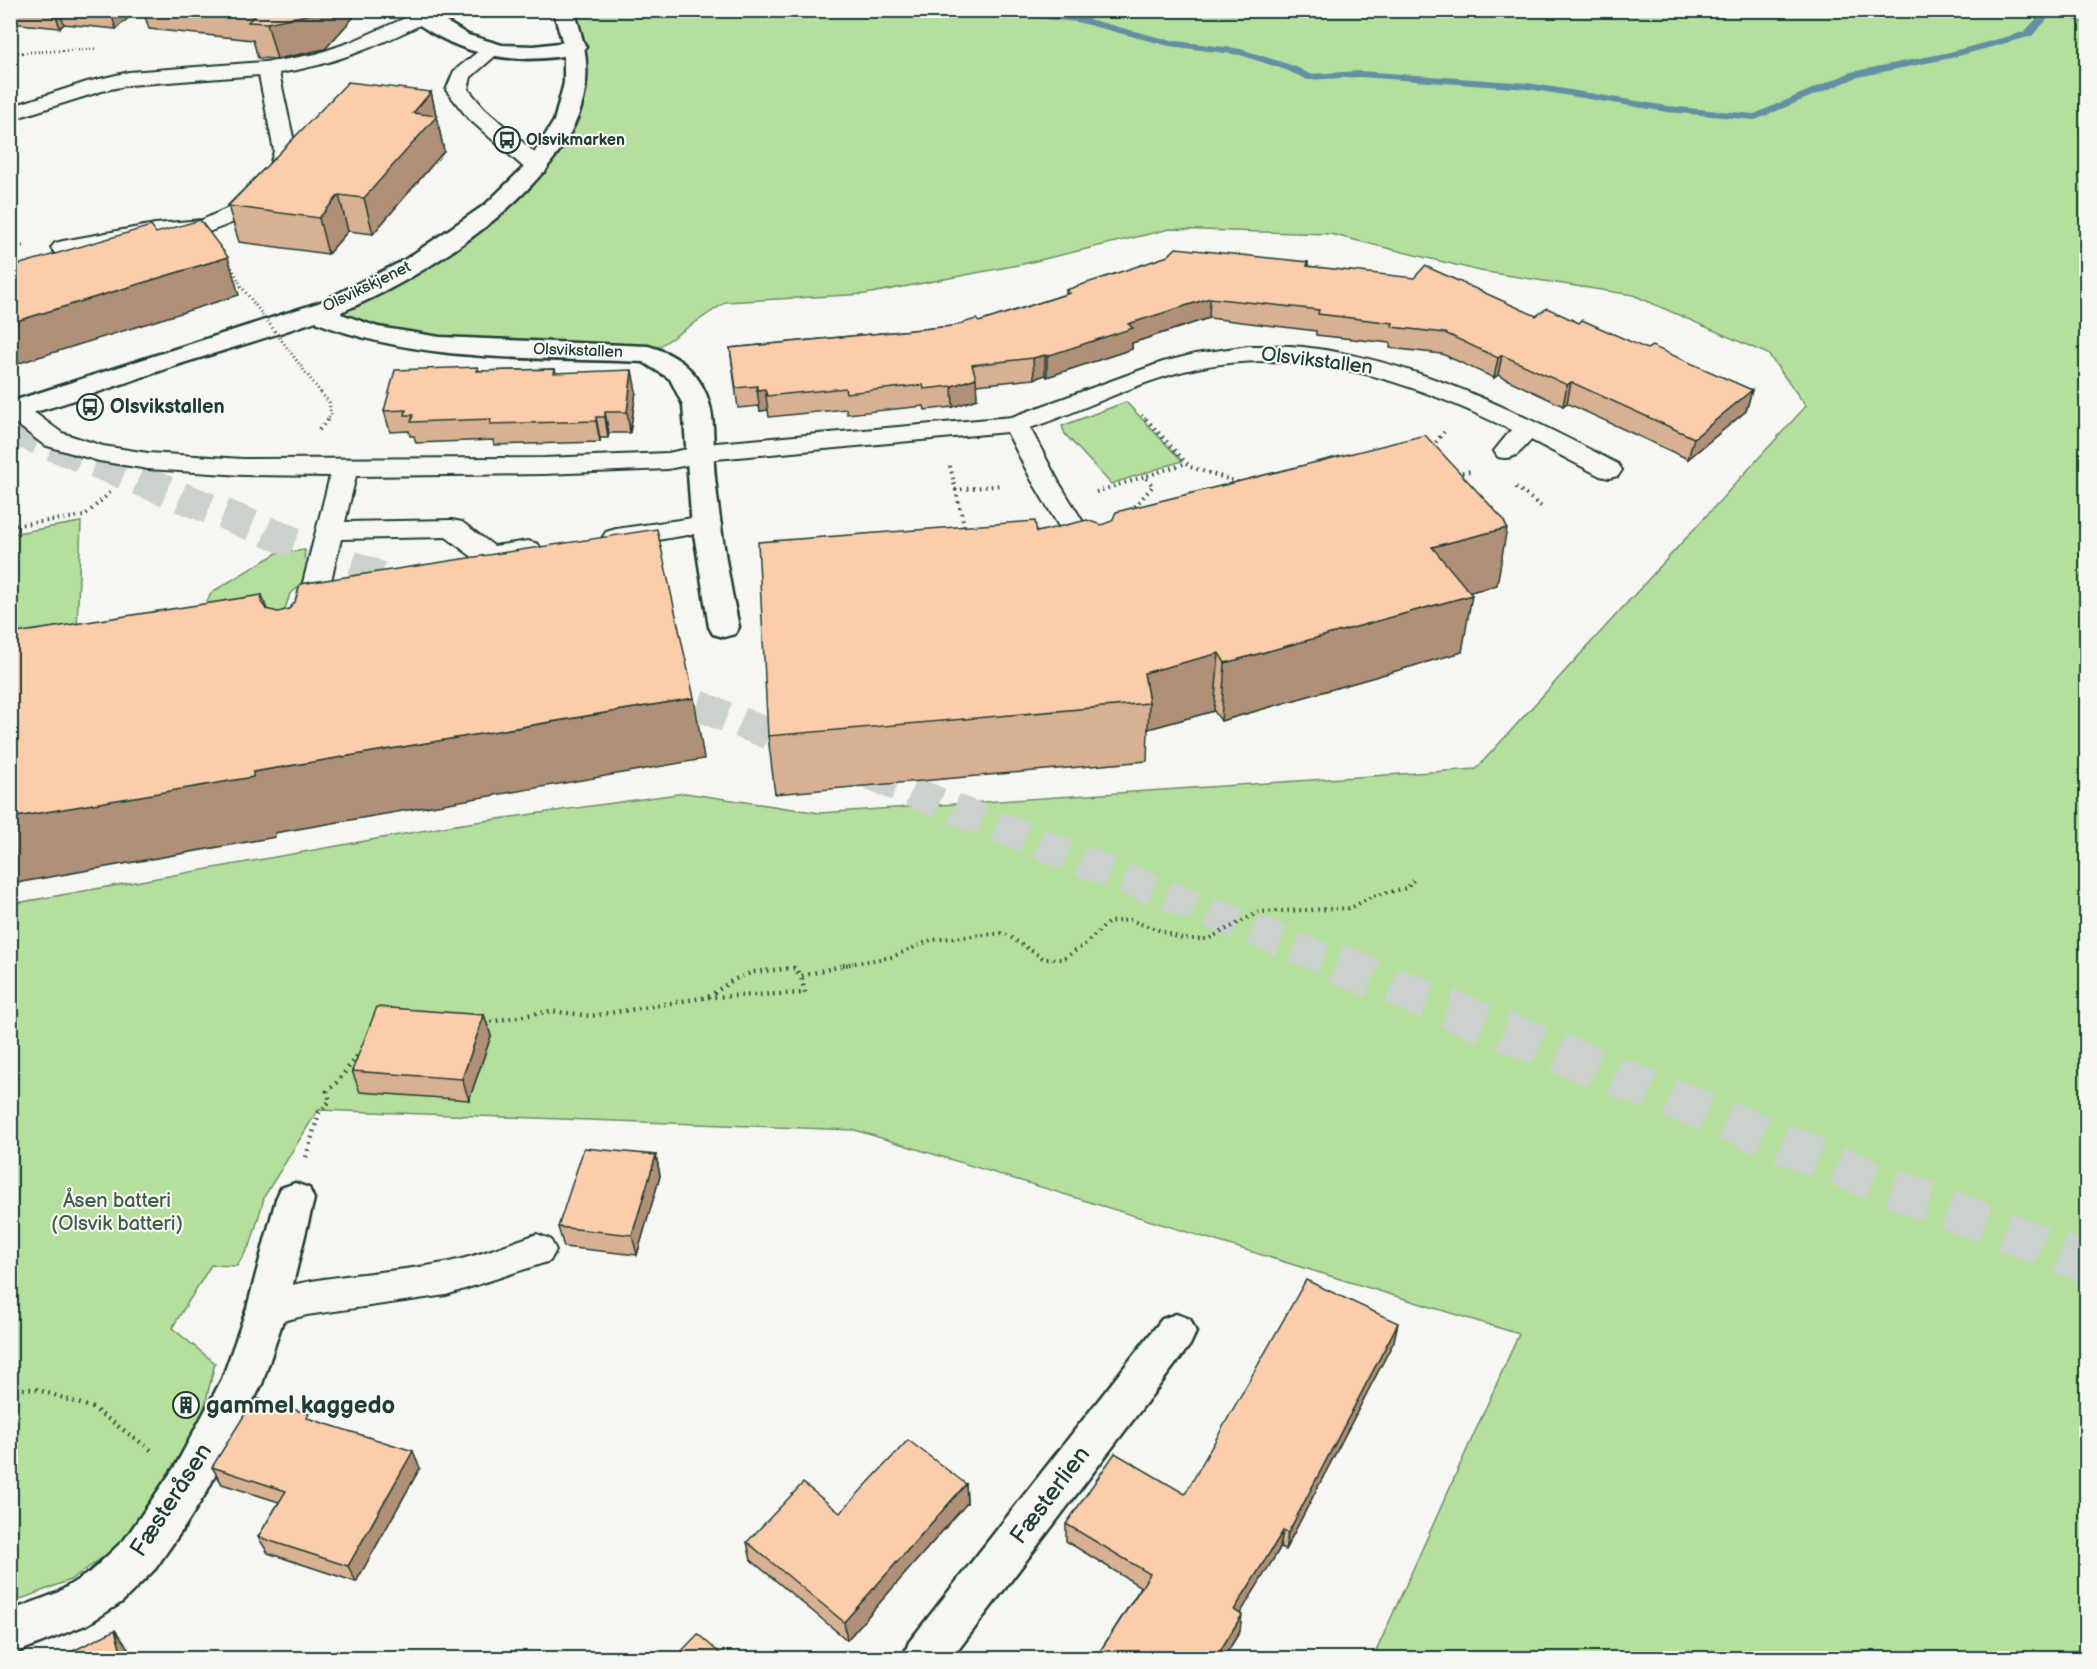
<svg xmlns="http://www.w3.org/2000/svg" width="2097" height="1669" font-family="'Balsamiq Sans',sans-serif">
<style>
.green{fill:#b5df9c;stroke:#6a8e68;stroke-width:1.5}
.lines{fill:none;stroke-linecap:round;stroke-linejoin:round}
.stream{fill:#648fa4;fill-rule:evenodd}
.primary-tunnel-far1{stroke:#cbd1cc;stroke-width:31;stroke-dasharray:31 15;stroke-linecap:butt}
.primary-tunnel{stroke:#cbd1cc;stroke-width:40;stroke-dasharray:40 20;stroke-linecap:butt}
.service-casing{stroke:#1f3d34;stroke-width:4}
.minor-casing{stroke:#1f3d34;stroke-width:5}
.secondary-casing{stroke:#1f3d34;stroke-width:5}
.path-far2{stroke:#1f3d34;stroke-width:3;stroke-dasharray:1 3;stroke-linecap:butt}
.path-far1{stroke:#1f3d34;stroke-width:4;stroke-dasharray:1.5 4.5;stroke-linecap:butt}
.path{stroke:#1f3d34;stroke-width:4.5;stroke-dasharray:1.5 5;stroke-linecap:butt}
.service{fill:#f6f6f2;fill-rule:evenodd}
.minor{fill:#f6f6f2;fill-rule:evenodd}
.secondary{fill:#f6f6f2;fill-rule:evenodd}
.path-bridge{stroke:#1f3d34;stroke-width:3;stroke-dasharray:1 3;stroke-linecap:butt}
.wall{fill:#d8b092;stroke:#1f3d34;stroke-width:1.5}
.shaded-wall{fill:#b09077;stroke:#1f3d34;stroke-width:1.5}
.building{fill:#fbcdaa;stroke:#1f3d34;stroke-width:1.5}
.labels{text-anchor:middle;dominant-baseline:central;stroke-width:4.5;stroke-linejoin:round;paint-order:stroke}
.far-poi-label{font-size:16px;font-weight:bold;fill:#1f3d34;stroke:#f6f6f2;text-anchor:start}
.far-street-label{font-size:16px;fill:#1f3d34;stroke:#f6f6f2}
.street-label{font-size:20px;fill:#1f3d34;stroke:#f6f6f2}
.poi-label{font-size:20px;font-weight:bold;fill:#1f3d34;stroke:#f6f6f2;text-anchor:start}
.park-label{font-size:20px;fill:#3d5d49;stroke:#f6f6f2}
.near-poi-label{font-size:24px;font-weight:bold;fill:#1f3d34;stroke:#f6f6f2;text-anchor:start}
.near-street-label{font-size:24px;fill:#1f3d34;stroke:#f6f6f2}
</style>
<rect width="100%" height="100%" fill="#f6f6f2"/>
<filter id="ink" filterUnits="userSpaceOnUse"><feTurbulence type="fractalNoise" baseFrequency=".0167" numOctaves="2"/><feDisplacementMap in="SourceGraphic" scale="12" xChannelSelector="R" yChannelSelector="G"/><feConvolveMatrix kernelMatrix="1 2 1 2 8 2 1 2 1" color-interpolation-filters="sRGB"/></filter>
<g filter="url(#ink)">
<!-- green -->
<g class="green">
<path d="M2055,10l31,14v1634h-713l146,-324 -664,-204 -537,-20 -53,85 -14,48 -14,23 -26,-1 -39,63 43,35 -17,71 -47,77 -36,38 -45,31 -59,23v-699l444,-79 230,-32 135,20 656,-44 330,-363 -38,-52 -135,-59 -153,-24 -150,-37 -160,-5 -147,35 -157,30 -140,8 -78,52 -185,-8 -136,-28 167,-109 71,-88 -2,-110z"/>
<path d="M1126,402l56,59 -71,23 -46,-50 -3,-8z"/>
<path d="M81,522l-4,107 -66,11v-106z"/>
<path d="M305,550l-1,9 6,1 -5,22 -15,12 -11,33 -80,-11 13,-24 65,-39z"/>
</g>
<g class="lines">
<!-- stream -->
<path class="stream" d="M976,10h44l57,6 92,24 72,9 53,17 16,8 50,-3 168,12 139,23 87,8 97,-42 99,-20 74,-20 21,-22h11l-24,26 -81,22 -93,19 -103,43 -88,-8 -139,-23 -168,-12 -52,3 -22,-10 -46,-15 -71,-9 -92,-24 -96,-9z"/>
<!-- primary-tunnel-far1 -->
<g class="primary-tunnel-far1">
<path d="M10,428l402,162"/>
<path d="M655,688l685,277"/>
</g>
<!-- primary-tunnel -->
<path class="primary-tunnel" d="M1336,963l557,225 193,75"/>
<defs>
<g id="service">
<path d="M421,11l7,2 3,4 -3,4c-48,24 -95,44 -149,52l17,78 -8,21 -46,47 -36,14 -51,5 -92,17 -8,-2 -4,-5 4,-5 8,-2 92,-17 47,-4 24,-11 44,-44 4,-14 -15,-76 -130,10 -27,6 -92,29v-13l77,-25 42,-10 148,-11 39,-7 35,-12z"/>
<path d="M492,44l7,2 3,4 -31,27 -3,12 16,19 61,54 3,5 -3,5 -8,2 -8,-2 -61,-54 -22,-28 8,-19 31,-25z"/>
<path d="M1248,346c18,0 37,-1 55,1 114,13 216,66 315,117l4,6 -4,6 -9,2 -9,-2 -69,-36c-11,12 -16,21 -33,17l-4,-6 17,-21c-97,-48 -205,-85 -314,-62 -58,12 -111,42 -167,60l28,53 49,80 -4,6 -10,3 -10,-3 -51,-86 -25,-49 -291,27 -48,10 -124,5 -188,2 -11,46 107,-2 10,2 32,24 34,-5 10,3 4,6 -4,6 -49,9 -10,-3 -33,-25 -105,2 -20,83 -4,7 -10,2 -10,-2 -4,-7 37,-146 -87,-1 -95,-6 -49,-8 -55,-16 -34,-26v-16l14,2 38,28 41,13 45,7 95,6 301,-1 124,-5 48,-10 296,-26 151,-55 32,-8z"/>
<path d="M707,516l10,2 4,6 -4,6 -101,17 -10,-3 -4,-6 4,-6 10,-3z"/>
<path d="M537,1234l13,5 6,11 -6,11 -104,34 -139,20 -40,10 -13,-5 -6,-12 6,-12c60,-22 127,-21 190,-33 32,-6 63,-19 93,-29z"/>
</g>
<g id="minor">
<path d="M403,10h24l41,25 34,10 32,1 41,-5 8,1 3,5 -3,5c-54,13 -107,8 -154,-21 -9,-6 -20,-12 -26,-21z"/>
<path d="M330,299l9,3 4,5 -2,7 37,13 62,10 208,9c26,7 48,23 58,48 11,26 6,56 9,83 5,50 13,100 24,150l-4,7 -11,3 -11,-3 -4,-7 -18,-112 -8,-110 -13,-26 -27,-17c-108,-5 -222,1 -325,-39l-4,-5 7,-16z"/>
<path d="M295,1183l14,5 5,11 -27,109 -25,76 -56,109 -21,33 -30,43 -33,33 -34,22 -78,31v-44l47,-18 33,-21 35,-33 51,-74 46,-86 25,-71 29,-109 5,-11z"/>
<path d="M1176,1314l14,5 6,13 -6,13 -238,313h-49l6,-16 253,-323z"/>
</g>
<path id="secondary" d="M553,10h21c8,25 14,45 12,71 -6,100 -164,199 -248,232 -50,19 -104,34 -155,50 -57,19 -114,41 -173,56v-17l311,-100 82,-41 83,-57 42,-41 26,-42 10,-38v-36z"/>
</defs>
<!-- service casing -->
<use href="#service" class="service-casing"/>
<!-- minor casing -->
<use href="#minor" class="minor-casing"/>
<!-- secondary casing -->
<use href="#secondary" class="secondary-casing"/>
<!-- path-far2 -->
<g class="path-far2">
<path d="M10,53l87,-4"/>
<path d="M10,247l14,-1"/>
<path d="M230,264l11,22"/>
<path d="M321,393l8,9 2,13 -4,5"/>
<path d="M1142,415l5,5"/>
</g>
<!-- path-far1 -->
<g class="path-far1">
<path d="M1146,419l44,48 51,16"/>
<path d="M319,430l9,-11"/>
<path d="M1432,447l12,-15"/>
<path d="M950,466l15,63"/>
<path d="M1456,473l16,-2"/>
<path d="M1516,487l26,20"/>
<path d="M955,490l47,-5"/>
<path d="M1096,492l91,-29"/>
<path d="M1131,511l22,-25 -8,-9"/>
<path d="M10,526l74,-10 27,-24"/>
<path d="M843,965l49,-8 39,-17 73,-7 40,26h19l21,-14 25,-23 21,-2 53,19h25l51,-27 92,-4 21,-12 35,-8 9,-11"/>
</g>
<!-- path -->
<g class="path">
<path d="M708,997l97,-4 -4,-17"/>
<path d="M484,1023l67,-12 40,5 117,-19 25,-17 20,-8 41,-4 7,8 52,-13"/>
<path d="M306,1157l13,-44 11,-12 -3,-10c12,-8 23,-27 33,-39"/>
<path d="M10,1389h26l57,19 58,42"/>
</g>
<!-- service -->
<use href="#service" class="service"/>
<!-- minor -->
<use href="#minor" class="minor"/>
<!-- secondary -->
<use href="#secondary" class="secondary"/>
<!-- path-bridge -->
<path class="path-bridge" d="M241,286l80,107"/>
</g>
<!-- wall -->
<g class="wall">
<path d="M10,10h127l-21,19 -52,-5 -4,4 -50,-5z"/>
<path d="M143,10h216v1l-34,38 -48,10 -19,-1 -5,-18 -104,-11z"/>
<path d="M431,92l13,59 -71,83 -25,-3 -20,23 -89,-12 -11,-36z"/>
<path d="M1308,262v4l228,50 43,7 173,67 -6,21 -58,48 -121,-56 -4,3 -65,-31 -4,3 -52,-24 -52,-6v-5l-74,-8v-4l-107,-13 -77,25v6l-85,28 -2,-2 -11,4 -58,6 1,14 -24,8 -28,3 -1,-4 -77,8 -1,-5 -77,8 -1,-7 -8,1 -1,-5 -21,2 -8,-60 223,-22 26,-4 87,-28v-4z"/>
<path d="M478,367l1,4 76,-2 1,4 80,18 -6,42h-21l-1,5h-8v4l-106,3 -1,-5 -77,3 -2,-7h-4l-1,-5 -19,1 -6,-21z"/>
<path d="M1101,525l396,60 -27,7 -8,60 -241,69 -7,-10 -66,18 -1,32 -372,33 -7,-58 269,-204z"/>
<path d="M484,1015l7,21 -22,64 -109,-8 -8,-21z"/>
<path d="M656,1155l4,21 -23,79 -73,-8 -6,-20z"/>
<path d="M1394,1341l-109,209 -5,-2 -40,65v18l-17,28h-128l46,-72 -75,-46v-17l119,-30z"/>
<path d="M312,1419l108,49 -64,114 -88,-29 -10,-16 21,-35 -57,-18 -10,-17z"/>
<path d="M966,1484l1,19 -120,137 -96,-80 -4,-18 93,-29z"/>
</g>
<!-- shaded-wall -->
<g class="shaded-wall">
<path d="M54,10h5l5,14 -4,4z"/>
<path d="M110,10h27l-21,19z"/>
<path d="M319,10h40v1l-34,38 -48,10 -10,-36z"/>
<path d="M431,92l13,59 -71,83 -9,-36 49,-85z"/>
<path d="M339,195l9,36 -20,23 -9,-36z"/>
<path d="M228,257l11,38 -229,71v-43z"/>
<path d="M1210,298l-1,20 -77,25v6l-85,28v-21l81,-32z"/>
<path d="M1045,355v20l-11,4 -1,-21z"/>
<path d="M1502,355l-4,20 -4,3 4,-20z"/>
<path d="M632,370l4,21 -6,42 -3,-21z"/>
<path d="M976,378l1,21 -24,8 -1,-21z"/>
<path d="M1571,382l-4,21 -4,3 4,-21z"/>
<path d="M765,389l3,21 -8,1 -3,-21z"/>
<path d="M1752,390l-6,21 -58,48 6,-21z"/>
<path d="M605,412l4,21 -1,5 -3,-21z"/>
<path d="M596,417l4,21v4l-4,-21z"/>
<path d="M1507,528l-10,57 -74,20 9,-58z"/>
<path d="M262,595l20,61 -21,-54z"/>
<path d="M1472,595l-10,57 -241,69 4,-58z"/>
<path d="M1219,653l-5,58 -66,18 1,-26 -5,-30z"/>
<path d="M694,698l10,61 -429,74v4l-265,47v-66l243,-46z"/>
<path d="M484,1015l7,21 -22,64 -7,-21z"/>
<path d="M656,1155l4,21 -23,79 -5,-20z"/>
<path d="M1398,1323l-4,18 -109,209 3,-17z"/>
<path d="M413,1451l7,17 -64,114 -8,-16z"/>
<path d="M966,1484l1,19 -120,137 -3,-18z"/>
<path d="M1283,1531l-3,17 -48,79 2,-17z"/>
<path d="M1242,1615l-2,16 -17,28h-8z"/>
<path d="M115,1630l13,18 3,11h-8z"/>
</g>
<!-- building -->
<g class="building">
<path d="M260,10h59l-3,3 -49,10 -19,-1z"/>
<path d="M348,82l83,10 -18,21 24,3 -73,82 -25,-3 -20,23 -91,-12z"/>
<path d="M200,220l28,37 -218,66v-56l141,-41 5,7z"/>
<path d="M1176,248l132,14 -1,4 107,12 11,-12 111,50 11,-8 32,15 3,-3 65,29 5,-3 100,44 -58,48 -123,-56 -4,3 -65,-30 -4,3 -53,-25 -53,-6 1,-4 -75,-9 1,-4 -109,-12 -82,26 5,4 -86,28 -2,-1 -12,3 -61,7 4,13 -24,8 -28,3 -1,-4 -77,8 -1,-5 -78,8 -2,-7 -8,1v-4l-21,2 -6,-40 223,-22 23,-7 3,3 91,-29 -4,-3 102,-34z"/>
<path d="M478,367l-1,4 78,-2 -1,4 78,-3 -5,42h-22v5h-9v4l-106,3 1,-5 -80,3 2,-7h-8l1,-5 -22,1 11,-41z"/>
<path d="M1425,435l78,84 4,9 -75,19 40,48 -247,68 -6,-10 -75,20 5,30 -381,33 -10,-194 277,-21 2,11 50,-12 14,5 11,-4 4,-9z"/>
<path d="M657,529l37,169 -441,74v5l-243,41v-184l252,-39 -1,7 5,7 12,3 11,-3 6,-7 5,-18z"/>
<path d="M377,1007l107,8 -22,64 -110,-8z"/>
<path d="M584,1148l72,7 -24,80 -74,-8z"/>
<path d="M1306,1280l92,43 -110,210 -5,-2 -49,79 8,5 -27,44h-120l55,-85 -84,-50 49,-71 70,41z"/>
<path d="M255,1398l54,16 -2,4 106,33 -65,115 -90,-29 28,-46 -74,-24z"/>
<path d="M908,1440l58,44 -122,138 -97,-80 56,-59 37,30z"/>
<path d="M115,1630l8,29h-66z"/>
<path d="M698,1634l28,25h-52z"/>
</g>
</g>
<!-- icons -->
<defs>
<symbol id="bus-ring" viewBox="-11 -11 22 22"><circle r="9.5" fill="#f6f6f2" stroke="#1f3d34" stroke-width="1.5"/><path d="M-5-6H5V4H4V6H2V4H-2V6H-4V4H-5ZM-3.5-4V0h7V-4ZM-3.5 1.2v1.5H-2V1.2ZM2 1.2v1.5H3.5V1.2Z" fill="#1f3d34"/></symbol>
<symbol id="building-ring" viewBox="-11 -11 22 22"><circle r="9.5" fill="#f6f6f2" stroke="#1f3d34" stroke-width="1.5"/><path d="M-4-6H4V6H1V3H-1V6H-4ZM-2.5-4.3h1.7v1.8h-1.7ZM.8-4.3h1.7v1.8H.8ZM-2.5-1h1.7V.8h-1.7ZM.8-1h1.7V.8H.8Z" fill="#1f3d34"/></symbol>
</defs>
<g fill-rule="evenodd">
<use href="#bus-ring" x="492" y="125" width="30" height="30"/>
<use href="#bus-ring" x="75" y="392" width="30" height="30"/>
<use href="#building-ring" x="171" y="1390" width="30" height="30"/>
</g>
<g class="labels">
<!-- far-poi labels -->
<g class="far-poi-label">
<text x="526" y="140">Olsvikmarken</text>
</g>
<!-- far-street labels -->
<g class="far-street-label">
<text transform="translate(367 287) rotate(-26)">Olsvikskjenet</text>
<text transform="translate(578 351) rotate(2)">Olsvikstallen</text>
</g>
<!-- street labels -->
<g class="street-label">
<text transform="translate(1317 361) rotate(7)">Olsvikstallen</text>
</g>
<!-- poi labels -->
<g class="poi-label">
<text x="110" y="407">Olsvikstallen</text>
</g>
<!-- park labels -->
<g class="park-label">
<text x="117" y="1201">Åsen batteri<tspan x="117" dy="23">(Olsvik batteri)</tspan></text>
</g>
<!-- near-poi labels -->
<g class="near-poi-label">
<text x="206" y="1405">gammel kaggedo</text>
</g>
<!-- near-street labels -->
<g class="near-street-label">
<text transform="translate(1050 1495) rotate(-53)">Fæsterlien</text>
<text transform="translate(171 1500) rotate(-57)">Fæsteråsen</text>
</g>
</g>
<!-- margin -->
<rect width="2097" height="1669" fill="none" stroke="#f6f6f2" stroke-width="36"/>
<rect x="18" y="18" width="2061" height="1633" fill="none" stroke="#1f3d34" stroke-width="2" filter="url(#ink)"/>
</svg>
